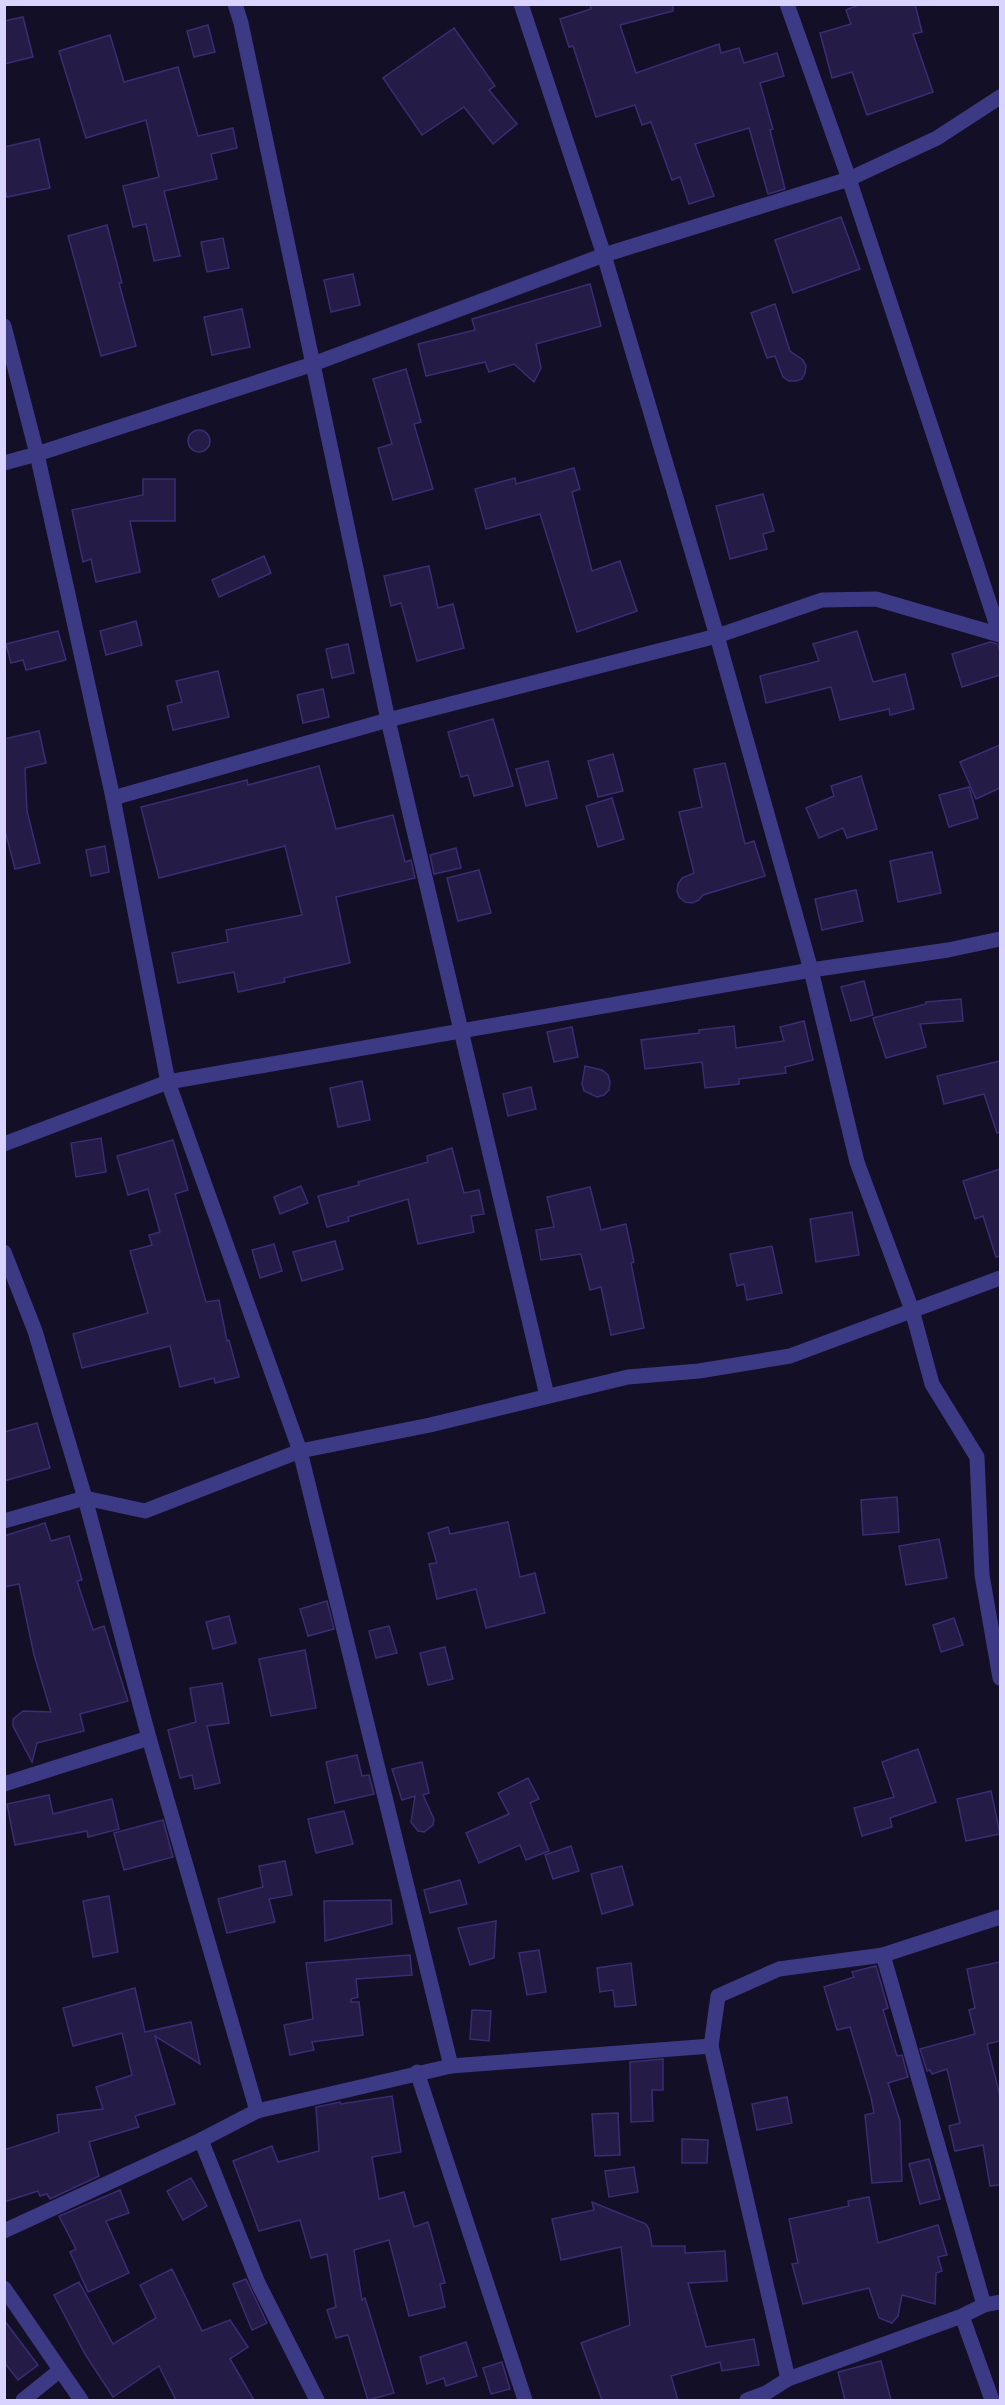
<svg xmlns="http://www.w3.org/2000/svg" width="1005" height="2405" font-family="Cabin,sans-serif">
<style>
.building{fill:#241b47;stroke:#3b2d73;stroke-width:1.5}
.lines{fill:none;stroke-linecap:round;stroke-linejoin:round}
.minor{stroke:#3d3a85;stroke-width:15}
.tertiary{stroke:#3d3a85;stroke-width:15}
</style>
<rect width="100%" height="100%" fill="#130f26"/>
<!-- building -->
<g class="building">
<path d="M590,4h83v7l-53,14 16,48 83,-29 2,9 18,-5 5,15 33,-10 7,23 -24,7 13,46 -3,1 15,59 -17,5 -19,-66 -54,16 19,52 -25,8 -9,-27 -8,3 -21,-58 -9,3 -7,-20 -39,12 -23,-71 -4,1 -9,-28 31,-10z"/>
<path d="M861,4h54l7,28 -9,2 20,58 -66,23 -15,-43 -20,6 -12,-45 31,-9 -5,-14z"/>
<path d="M23,17l10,40 -29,7v-43z"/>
<path d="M208,25l7,27 -21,5 -7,-26z"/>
<path d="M454,28l41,58 -6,4 28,34 -24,20 -29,-37 -42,28 -39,-57z"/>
<path d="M110,35l14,47 54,-15 20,69 35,-8 4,20 -26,6 6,25 -53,12 16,65 -26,5 -8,-37 -13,3 -10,-41 36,-9 -13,-57 -60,18 -27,-87z"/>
<path d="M39,139l11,49 -43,9 -3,-10v-40z"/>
<path d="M841,217l19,52 -67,24 -18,-53z"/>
<path d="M107,225l15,58h-3l17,63 -35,10 -33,-120z"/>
<path d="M223,238l6,30 -22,4 -6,-30z"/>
<path d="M353,274l7,31 -29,7 -7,-32z"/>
<path d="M590,284l11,42 -65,18 5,24 -7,14 -20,-18 -25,8 -4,-10 -59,14 -8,-32 57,-14 -3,-11z"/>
<path d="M775,304l15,47 13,9 3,6 -1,7 -3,6 -6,2h-7l-6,-4 -8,-21 -8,2 -16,-45z"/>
<path d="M242,309l8,38 -38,8 -8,-38z"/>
<path d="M406,369l15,53 -7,2 19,65 -40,11 -15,-52 14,-4 -19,-65z"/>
<circle cx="199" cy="441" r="11"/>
<path d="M574,468l6,21 -8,3 20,79 28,-10 17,50 -60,21 -37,-118 -54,15 -11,-40 40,-11 1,6z"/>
<path d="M143,479h32v42h-45l10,51 -44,10 -5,-23 -8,3 -11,-52 71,-15z"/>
<path d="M763,494l11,37 -11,3 4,15 -37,10 -14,-53z"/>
<path d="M264,556l7,17 -52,24 -7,-17z"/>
<path d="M429,566l9,42 15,-4 11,44 -47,13 -16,-58 -10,3 -7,-30z"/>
<path d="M136,621l6,24 -36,10 -6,-24z"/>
<path d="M58,631l8,29 -40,10 -3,-10 -12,3 -5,-19z"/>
<path d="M857,631l16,51 32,-8 9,35 -24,6 -1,-6 -49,11 -9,-33 -65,16 -6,-27 59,-15 -6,-17z"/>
<path d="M990,642l8,2 2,9v22l-38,12 -10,-33z"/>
<path d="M348,644l6,29 -22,5 -6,-29z"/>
<path d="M218,671l11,46 -56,13 -6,-24 15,-4 -6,-21z"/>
<path d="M323,689l6,28 -26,6 -6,-28z"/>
<path d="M493,719l20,67 -39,10 -6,-21 -7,2 -13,-45z"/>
<path d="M39,731l7,32 -21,5 2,43 13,52 -25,6 -11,-42v-88z"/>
<path d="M1000,745v43l-24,11 -16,-37z"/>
<path d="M613,754l10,37 -25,6 -10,-36z"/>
<path d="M548,761l9,37 -31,8 -10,-37z"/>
<path d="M725,763l20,81 9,-3 11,35 -62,19 -4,5 -7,3 -7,-1 -6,-5 -2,-6 1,-7 4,-6 12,-5 -15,-61 23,-5 -8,-38z"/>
<path d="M319,766l17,63 57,-14 12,47 6,-2 4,18 -79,19 14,66 -66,15 1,4 -47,10 -4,-20 -56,11 -6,-30 56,-11 -2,-12 76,-15 -17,-69 -126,32 -18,-71 106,-27 1,5z"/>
<path d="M861,776l16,53 -30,9 -4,-10 -24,10 -13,-30 28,-12 -3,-10z"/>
<path d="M969,787l9,31 -29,9 -10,-32z"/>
<path d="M612,798l12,41 -26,8 -12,-41z"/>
<path d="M105,846l4,26 -18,4 -5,-26z"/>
<path d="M456,848l5,20 -27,6 -4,-19z"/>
<path d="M932,852l9,41 -43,9 -8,-41z"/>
<path d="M479,870l12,43 -33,8 -11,-43z"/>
<path d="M856,890l7,31 -41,9 -7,-31z"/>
<path d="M864,981l9,34 -22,6 -10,-34z"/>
<path d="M961,999l2,22 -43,3 6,23 -40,11 -13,-40 53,-14v-2z"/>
<path d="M804,1021l9,39 -28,7 1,6 -47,6v5l-34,4 -3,-26 -57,7 -4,-29 58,-7v-3l35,-4 2,22 48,-7 -4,-14z"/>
<path d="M572,1027l6,30 -24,5 -7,-30z"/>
<path d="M1000,1061v71l-3,1 -13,-39 -40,10 -7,-28z"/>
<path d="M585,1066l17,4 6,5 2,7 -1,8 -5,5 -7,2 -13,-6 -2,-7z"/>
<path d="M362,1081l8,39 -32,7 -8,-39z"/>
<path d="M531,1087l5,22 -28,7 -5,-22z"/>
<path d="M101,1138l5,34 -30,5 -5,-34z"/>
<path d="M173,1140l15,50 -13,4 31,108 13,-2 8,41 2,-1 10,37 -24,6 -1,-5 -34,9 -10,-41 -88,22 -9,-34 75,-21 -18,-62 22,-6 -3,-10 11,-3 -12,-43 -20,6 -11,-39z"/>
<path d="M452,1148l12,45 15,-3 5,24 -13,2 3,16 -56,12 -10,-45 -60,18 1,4 -22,6 -9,-31 41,-11 -1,-3 70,-20 -1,-6z"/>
<path d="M1000,1169v87l-4,1 -13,-41 -8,3 -12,-38z"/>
<path d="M301,1186l7,17 -28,11 -6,-17z"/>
<path d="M590,1187l11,43 25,-6 8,38 -3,1 13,65 -33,7 -10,-48 -11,3 -9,-36 -40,6 -5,-30 18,-3 -7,-30z"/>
<path d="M852,1212l7,43 -43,7 -6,-43z"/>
<path d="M335,1241l8,28 -41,12 -9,-29z"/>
<path d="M274,1244l8,27 -22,7 -8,-28z"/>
<path d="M772,1246l10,47 -35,7 -3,-16 -7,2 -7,-32z"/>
<path d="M37,1423l13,45 -46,13v-49z"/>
<path d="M897,1497l2,35 -36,3 -2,-35z"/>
<path d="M508,1522l12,55 15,-4 10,40 -59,15 -10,-39 -39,10 -8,-35 8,-1 -9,-30 20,-6 2,7z"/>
<path d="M45,1523l6,18 18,-5 13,44 -5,1 16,49 11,-4 24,75 -48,13 4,17 -47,12 -5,19 -19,-36v-7l10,-8 28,1 -17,-57 -15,-71 -15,3v-51z"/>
<path d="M939,1539l8,39 -41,7 -7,-39z"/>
<path d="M327,1601l7,28 -26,7 -8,-27z"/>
<path d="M229,1616l7,27 -23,6 -7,-27z"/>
<path d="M954,1618l9,27 -22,7 -8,-27z"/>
<path d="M389,1626l8,27 -21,5 -7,-27z"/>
<path d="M445,1647l8,32 -25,6 -8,-32z"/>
<path d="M305,1650l11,58 -45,8 -12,-57z"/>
<path d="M222,1683l7,40 -22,3 13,57 -25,6 -3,-14 -12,3 -12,-48 28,-8 -6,-34z"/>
<path d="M918,1749l18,53 -46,16 2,9 -30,9 -8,-28 40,-11 -12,-35z"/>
<path d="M357,1755l5,21 7,-1 5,19 -39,9 -9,-41z"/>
<path d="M422,1762l7,31 -6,2 11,24 -1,6 -9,7 -6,-1 -7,-9 4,-26 -13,4 -10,-31z"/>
<path d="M528,1778l11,21 -9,4 19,48 -23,9 -6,-15 -41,18 -13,-30 43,-19 -11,-21z"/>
<path d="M991,1791l9,43 -34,7 -9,-42z"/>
<path d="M49,1795l4,19 59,-15 7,30 -31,8 -1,-6 -72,14 -8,-41z"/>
<path d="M344,1811l9,33 -37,9 -8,-34z"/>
<path d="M163,1820l10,37 -49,13 -10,-37z"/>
<path d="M571,1846l8,25 -26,8 -8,-24z"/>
<path d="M285,1861l7,34 -23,4 6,23 -48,11 -9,-34 45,-12 -4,-21z"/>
<path d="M622,1866l11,39 -31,9 -11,-40z"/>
<path d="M460,1880l7,24 -37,9 -6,-23z"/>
<path d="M109,1896l9,56 -25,5 -10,-56z"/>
<path d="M391,1900l1,24 -67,17 -1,-40z"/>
<path d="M496,1921l-2,37 -24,7 -12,-37z"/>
<path d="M539,1950l7,42 -19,3 -8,-42z"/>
<path d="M410,1955l2,20 -56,4 2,18 -7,2v3h8l4,33 -51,7 2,8 -24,5 -6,-30 29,-6 -7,-56z"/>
<path d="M1000,1962v79l-13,3 13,52v89l-10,1 -7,-41 -28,6 -6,-25 11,-3 -13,-54 -15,5 -2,-4 -3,1 -7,-22 55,-15 -6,-24 6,-2 -8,-39z"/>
<path d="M631,1963l5,42 -21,2 -2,-17 -13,2 -3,-24z"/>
<path d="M876,1966l12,42 -5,2 14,46 5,-1 6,22 -20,6 12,38 2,60 -30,2 -7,-68 9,-2 -3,-16 -21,-70 -13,3 -13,-43 30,-10 -2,-5z"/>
<path d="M135,1988l10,44 46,-10 9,42 -45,-28 20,68 -40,12 4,11 -50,15 10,34 -49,23 -3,-5 -7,2 -2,-5 -34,11v-52l55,-18 -2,-17 46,-6 -7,-22 36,-12 -10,-42 -49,13 -10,-38z"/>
<path d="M472,2010l19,1 -2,30 -19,-2z"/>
<path d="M663,2059v31h-11l1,31 -22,1 -1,-60z"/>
<path d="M392,2096l9,56 -29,5 7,42 25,-7 10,35 14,-5 17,61 -5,1 5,23 -36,9 -20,-76 -35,10 8,50 3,-2 29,95 -26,7 -20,-65 -12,3 -9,-28 9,-3 -9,-53 -16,4 -11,-38 -41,11 -26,-70 39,-15 6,16 41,-11 -3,-44 24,-5 1,2z"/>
<path d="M787,2097l5,26 -35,7 -5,-26z"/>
<path d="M618,2113l2,42 -25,1 -3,-42z"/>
<path d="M682,2139l26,1 -1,23h-25z"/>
<path d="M929,2159l11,40 -20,5 -11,-40z"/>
<path d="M634,2167l4,25 -29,5 -4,-26z"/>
<path d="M191,2178l16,28 -24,14 -16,-29z"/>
<path d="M120,2190l9,23 -23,8 23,52 -41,19 -18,-40 6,-3 -17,-33z"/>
<path d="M869,2197l9,46 60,-18 9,30 -9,2 4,14 -6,2 -1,31 -33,-9 -4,21 -6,7 -13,-5 -10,-30 -66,16 -11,-40 6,-1 -9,-44 60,-13 -1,-5z"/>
<path d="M592,2202l54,22 3,5 3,17h33v7l40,-2 2,30 -39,2 18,64 48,-8 5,26 -37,6 -2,-9 -49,14 7,24h-76l-21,-57 49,-18 -9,-78 -60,13 -9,-41 42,-9z"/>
<path d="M172,2269l30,62 28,-11 18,27 -18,12 24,41h-78l-17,-34 -46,31 -28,-43 -31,-59 25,-13 34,62 43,-26 -16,-33z"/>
<path d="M246,2279l21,44 -15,7 -19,-46z"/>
<path d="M4,2320l34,45 -20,15 -14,-18z"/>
<path d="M466,2342l11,34 -31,10 -2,-8 -17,6 -7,-27z"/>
<path d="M881,2361l10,39h-46l-7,-28z"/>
<path d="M502,2362l8,27 -19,5 -8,-26z"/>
</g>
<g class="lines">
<!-- minor -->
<g class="minor">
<path d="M235,4l6,19 147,697 159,676"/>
<path d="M521,4l83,251 113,381 94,334 46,192 55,148 20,74 45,73 5,118 18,103"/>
<path d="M787,4l62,175 151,456"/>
<path d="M4,326l33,128 76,344 55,284 132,369 151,615"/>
<path d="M4,463l33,-9 276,-90 291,-109 245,-76 88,-41 63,-41"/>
<path d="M113,798l275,-78 329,-84 105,-36 54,-1 124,36"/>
<path d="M4,1144l164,-62 643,-112 137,-20 52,-11"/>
<path d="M4,1252l31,79 50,167 64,240 108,373"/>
<path d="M4,1521l81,-23 60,13 155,-60 130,-26 198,-48 71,-6 91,-15 210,-78"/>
<path d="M4,1784l145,-46"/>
<path d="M883,1955l101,350"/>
<path d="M417,2072l108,328"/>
<path d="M201,2140l57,143 59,117"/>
<path d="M4,2231l197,-91 56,-29 194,-45 260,-20"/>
<path d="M962,2316l30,84"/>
<path d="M788,2379l-77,-333 7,-50 61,-27 104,-14 117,-38"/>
<path d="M23,2400l36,-29"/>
<path d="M747,2400l19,-7 22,-14 174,-63 22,-11 16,-3"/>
</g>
<!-- tertiary -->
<path class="tertiary" d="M4,2288l77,112"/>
</g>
<!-- border -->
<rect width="1005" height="2405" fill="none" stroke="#d9d4ff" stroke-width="12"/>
</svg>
